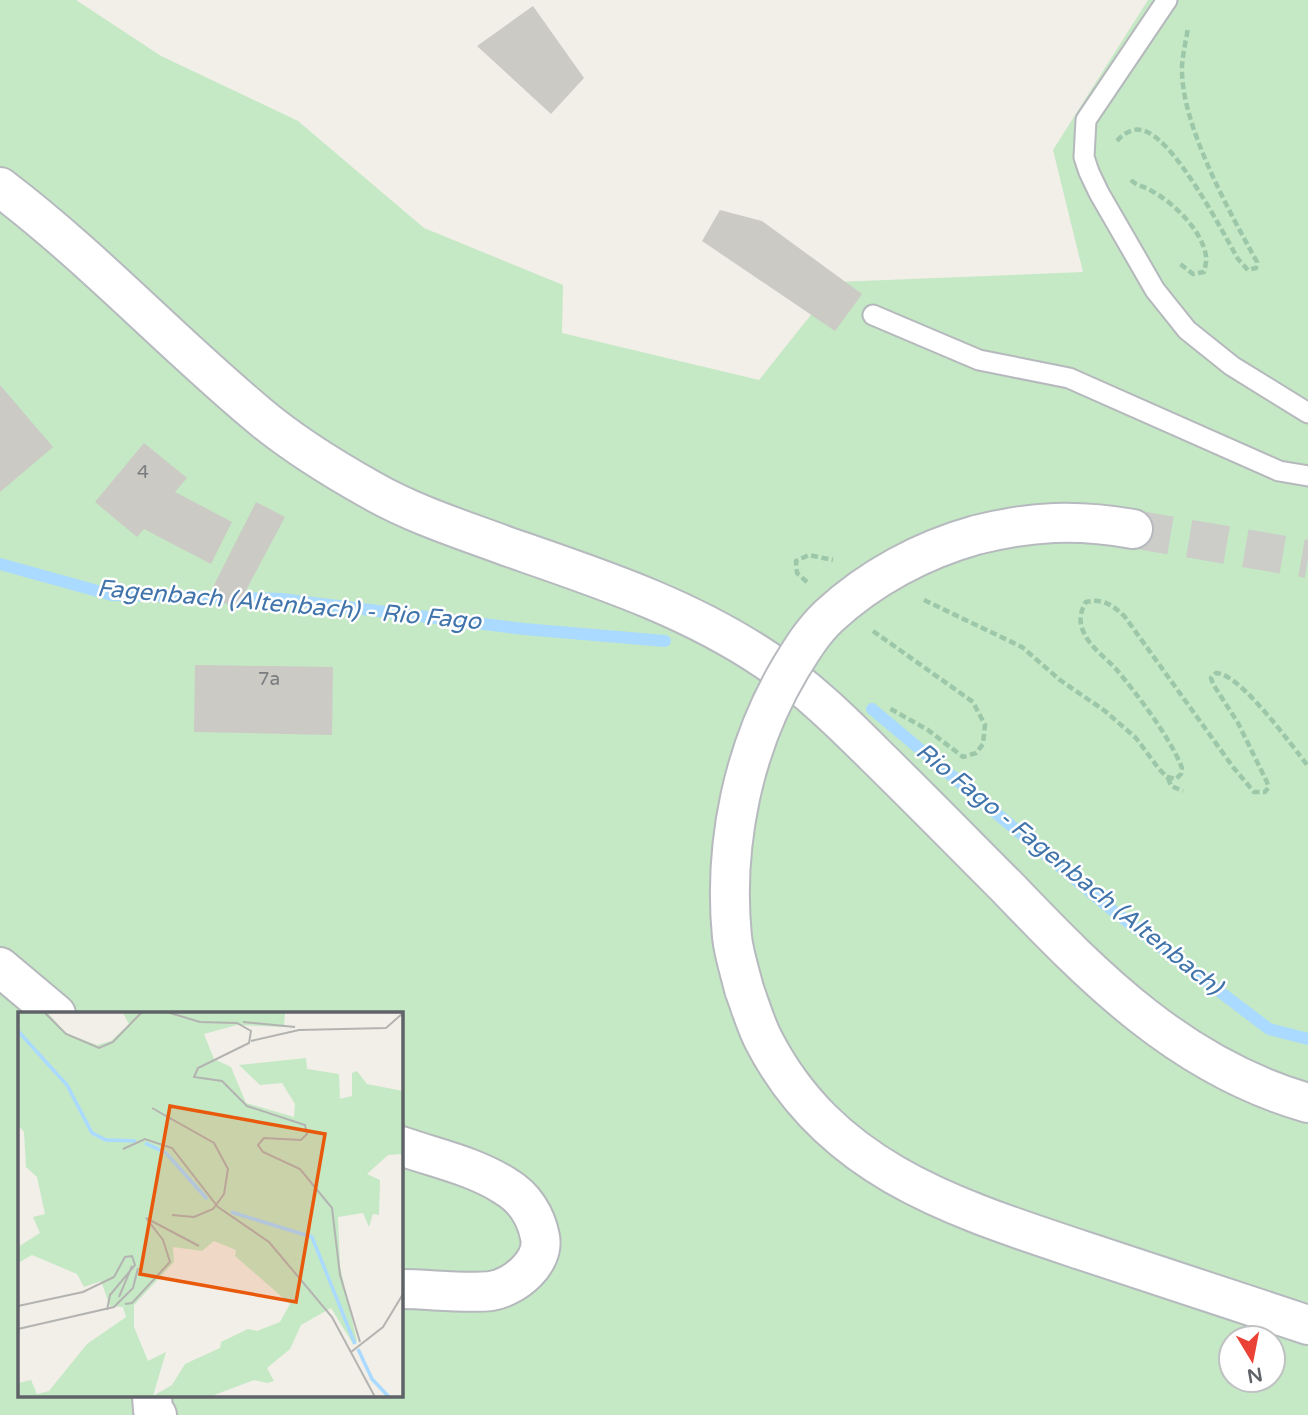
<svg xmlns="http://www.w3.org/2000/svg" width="1308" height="1415" font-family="'Varela Round',sans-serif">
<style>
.green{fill:#c5e8c5;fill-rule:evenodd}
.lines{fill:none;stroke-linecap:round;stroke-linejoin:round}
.stream{stroke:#aadaff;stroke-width:12}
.building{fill:#cccac5}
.secondary-tunnel{stroke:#ccccc8;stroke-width:38;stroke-dasharray:38 19;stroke-linecap:butt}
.lane-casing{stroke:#b5b8bc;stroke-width:23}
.street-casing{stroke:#b5b8bc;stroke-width:42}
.secondary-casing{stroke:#b6babf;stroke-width:42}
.path{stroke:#9cc7a9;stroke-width:4.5;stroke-dasharray:7 3.5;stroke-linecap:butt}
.lane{stroke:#fff;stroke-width:19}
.street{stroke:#fff;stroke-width:38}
.secondary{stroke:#fff;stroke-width:38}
.secondary-bridge-casing{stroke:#b6babf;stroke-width:42;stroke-linecap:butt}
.secondary-bridge{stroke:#fff;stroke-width:38}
.labels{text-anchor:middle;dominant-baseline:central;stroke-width:5;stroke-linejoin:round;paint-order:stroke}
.number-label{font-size:19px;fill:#7a7d7f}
.water-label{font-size:24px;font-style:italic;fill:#4174aa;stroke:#fff}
.inset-river{fill:none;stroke:#aadaff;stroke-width:3.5}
.inset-road{fill:none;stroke:#b3b3b1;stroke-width:2}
.view{fill:#e8590c;fill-opacity:0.15;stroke:#e8590c;stroke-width:3.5}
.inset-edge{fill:none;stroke:#5f6368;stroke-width:3.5}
</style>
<rect width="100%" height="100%" fill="#f1efe8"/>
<!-- green -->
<path class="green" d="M0,0h76l85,56 137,65 126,107 139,57 -1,48 197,47 78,-98 246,-10 -30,-122 95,-150h160v1415h-1308zM19,1014h382v382h-382zM1231,1338h42v42h-42z"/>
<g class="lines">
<!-- stream -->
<g class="stream">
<path d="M0,564l112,31 169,4 243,30 141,12"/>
<path d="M872,709l235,197 162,123 39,10"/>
</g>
</g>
<!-- building -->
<g class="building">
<path d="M533,6l51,72 -33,36 -74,-68z"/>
<path d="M720,210l42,11 100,73 -27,37 -133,-90z"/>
<path d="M0,385l53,62 -53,45z"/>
<path d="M144,443l43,35 -12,14 57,30 -21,42 -67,-35 -7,8 -42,-35z"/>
<path d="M256,502l29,15 -49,92 -27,-14z"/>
<path d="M195,665l138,2 -1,68 -138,-3z"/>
</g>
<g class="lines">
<!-- secondary-tunnel -->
<path class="secondary-tunnel" d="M1133,529l175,30"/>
<defs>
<g id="lane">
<path d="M1167,0l-81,120 -2,37 5,15 10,21 56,97 32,40 45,36 76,47"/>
<path d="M873,315l106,45 90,18 210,93 29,5"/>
</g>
<g id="street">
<path d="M0,967l56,47"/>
<path d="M401,1146c34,12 73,20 104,40 19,11 31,30 35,51 5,25 -25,50 -49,54 -27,3 -62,-2 -90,-2"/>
<path d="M152,1396l1,14 4,5"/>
</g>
<g id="secondary">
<path d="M0,187c91,69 169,153 256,226 35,30 74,54 115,77 42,24 89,39 135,56 89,31 180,60 260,114 40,27 75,61 110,96 44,43 88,88 132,132 88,92 174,179 300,215"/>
<path d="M976,535c56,-14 100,-16 157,-6"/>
<path d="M744,989c6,16 11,34 19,50 66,130 189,168 318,211 76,25 151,50 227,75"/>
</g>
</defs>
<!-- lane casing -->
<use href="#lane" class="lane-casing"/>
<!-- street casing -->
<use href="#street" class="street-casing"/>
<!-- secondary casing -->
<use href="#secondary" class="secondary-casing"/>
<!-- path -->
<g class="path">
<path d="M1117,141c6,-7 15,-13 24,-11 32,5 81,101 97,129l10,11 8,-2 1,-6c-28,-51 -77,-139 -75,-196 1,-13 4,-26 6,-38"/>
<path d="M1131,180c6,6 12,6 19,10 23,12 52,40 56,66 1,5 -1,11 -2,16l-11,2 -14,-11"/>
<path d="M807,582l-10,-9 -1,-12 13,-6 24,5"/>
<path d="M924,600l98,47 38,33 45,31 31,27 23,31 8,8 9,2 5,-5 1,-6c-12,-31 -45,-74 -66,-99 -12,-13 -28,-23 -34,-41 -3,-9 -1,-18 4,-26 17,-4 27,3 39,15l108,150 21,25h11l3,-4 -1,-6 -29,-59 -25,-39 -2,-6 5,-5c24,0 76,73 92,93"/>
<path d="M873,631l100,71 12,23 -2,19 -7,9 -13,4 -35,-27 -39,-22"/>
<path d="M1168,778l3,8 12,5"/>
</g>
<!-- lane -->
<use href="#lane" class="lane"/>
<!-- street -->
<use href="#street" class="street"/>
<!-- secondary -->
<use href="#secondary" class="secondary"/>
<defs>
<path id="secondary-bridge" d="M744,989c-4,-17 -10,-34 -12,-52 -9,-92 11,-190 59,-270 11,-18 22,-36 38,-51 41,-38 93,-66 147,-81"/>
</defs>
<!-- secondary-bridge casing -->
<use href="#secondary-bridge" class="secondary-bridge-casing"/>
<!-- secondary-bridge -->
<use href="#secondary-bridge" class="secondary-bridge"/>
</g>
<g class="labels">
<!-- number labels -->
<g class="number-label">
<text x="143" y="472">4</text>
<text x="269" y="679">7a</text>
</g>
<!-- water labels -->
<g class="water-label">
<text transform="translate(289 605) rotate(5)">Fagenbach (Altenbach) - Rio Fago</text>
<text transform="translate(1069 869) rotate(39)">Rio Fago - Fagenbach (Altenbach)</text>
</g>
</g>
<!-- overview -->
<g transform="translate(18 1012)">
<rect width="385" height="385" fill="#f1efe8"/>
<path d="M0,0h29l19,21 31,12 14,-4 18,-17 -6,-11 -13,-1h175l-1,15 -47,-2 -33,9 10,25 17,8 15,36 48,14 1,-13 -13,-21 -22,2 -21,-20 67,-7 1,11 32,5 1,25 12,-3v-23l5,-2 10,13 36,7v63l-15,1 -21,19 13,6 -1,35 -6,-1 -4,13 -6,-14 -25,4 2,49 17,75 -4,3 -22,-36 -30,17 -11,24 -23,19 7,13 -7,2 -13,-3 -45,17h-191v-14l13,-3 6,14 12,-3 38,-47 39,-27 -3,-10 -13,-1 -9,-25 -17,6 -7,-13 -45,-19 -14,8v-16l22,-14 -7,-16 12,-3 -8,-37 -11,-10 -2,-35 -5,-6zM196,229l22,9 -1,6 55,48 -10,18 -23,9 -9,-2 -27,13 -1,6 -35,16 -13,21 -19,11 13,-44 -18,9 -14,-34v-22l40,-43 -1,-15 29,4z" fill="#c5e8c5" fill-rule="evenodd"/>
<path class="inset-river" d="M0,19l49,54 25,48 14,7 30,1M127,131l21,10 41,46M213,200l81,25 43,107M340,337l14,30 17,18"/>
<path class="inset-road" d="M26,0l22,22 33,14 14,-6 29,-30M149,0l33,10 37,1 14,8 -2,12 -51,25 -4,9 28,4 25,25 58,19 2,9 -6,6 -37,-2 -6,7 5,7 37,17 32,39 8,67 20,67M225,10l52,5M233,29l48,-11 87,-2 17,-15M134,96l62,35 14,26 -4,25 -11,15 -19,8 -22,-2M105,137l22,-10 27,9 46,59 51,35 63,75 43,80M101,285l13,-31M107,292l7,-1 38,-41 -7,-22 -17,-22 53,28M0,294l65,-14 31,-15 11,-20 7,-1 3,9 -25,30 -3,15M0,317l96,-22 19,-19 5,-20M333,340l32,-25 20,-33"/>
<path class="view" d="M152,94l155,28 -29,168 -156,-28z"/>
<rect width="385" height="385" class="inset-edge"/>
</g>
<!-- north arrow -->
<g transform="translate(1252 1359) rotate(170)"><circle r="33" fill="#ffffff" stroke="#bfc1c3" stroke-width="2"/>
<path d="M0-5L12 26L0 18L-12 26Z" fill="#ea4335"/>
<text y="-10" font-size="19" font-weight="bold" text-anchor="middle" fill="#5f6368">N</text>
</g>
</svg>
